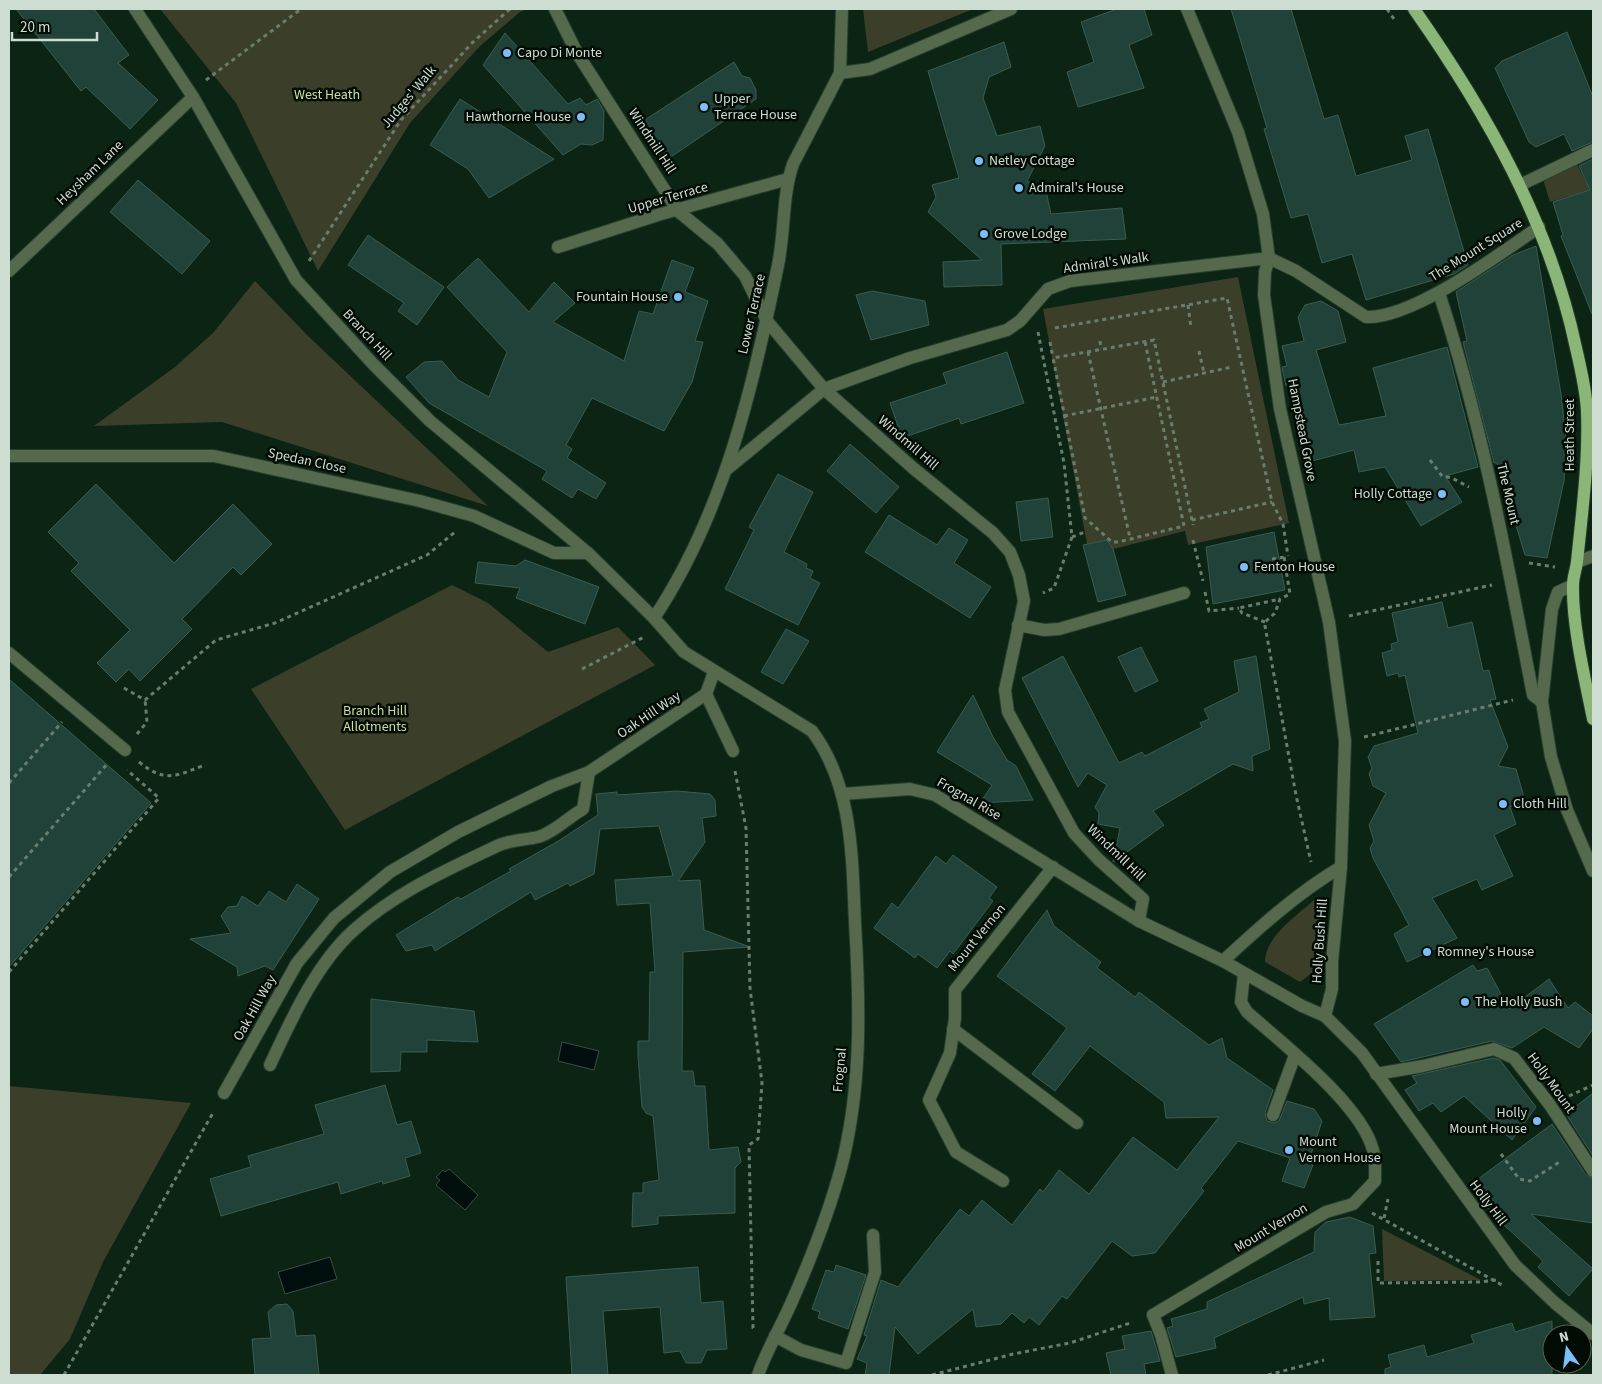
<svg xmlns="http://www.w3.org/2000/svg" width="1602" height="1384" font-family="'Source Sans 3',sans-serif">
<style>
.green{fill:#3b3f2a}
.water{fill:#000e0d;stroke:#3e4c48}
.building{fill:#204238;stroke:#3a5c51}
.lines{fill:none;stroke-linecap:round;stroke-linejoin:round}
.minor-casing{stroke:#263e2e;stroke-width:14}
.major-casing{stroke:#263e2e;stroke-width:14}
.path{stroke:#697d6f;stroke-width:3;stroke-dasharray:4 4;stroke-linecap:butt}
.minor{stroke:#55694c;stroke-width:12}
.major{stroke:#8cb578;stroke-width:12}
.poi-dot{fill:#7abff8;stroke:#030b05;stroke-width:2}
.labels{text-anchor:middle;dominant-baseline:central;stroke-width:5;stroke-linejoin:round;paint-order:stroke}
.poi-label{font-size:14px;fill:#ceddd1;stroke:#030b05;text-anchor:start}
.park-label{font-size:14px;fill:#d0dd9f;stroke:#030b05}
.street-label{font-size:14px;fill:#ceddd1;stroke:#030b05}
</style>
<rect width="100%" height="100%" fill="#0b2414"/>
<!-- green -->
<g class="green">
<path d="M160,9h367l-7,3 -40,34 -70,77 -92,148 -82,-168z"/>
<path d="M863,9h110l-105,43z"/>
<path d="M1577,165l13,25 -40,12 -7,-23z"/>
<path d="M1238,277l51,246 -101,22 -3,-14 -72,18 -6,-9 -20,4 -44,-235z"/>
<path d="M255,281l54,56 179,169 -266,-84 -128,4 81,-59 38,-34z"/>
<path d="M452,585l36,18 60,49 70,-25 37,38 -310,165 -94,-141z"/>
<path d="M1315,899l9,4 -12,70 -12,9 -35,-20c0,-26 33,-47 50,-63z"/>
<path d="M9,1086l182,17 -88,159 -33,77 -30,36h-31z"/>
<path d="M1382,1229l99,51 -97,1z"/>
</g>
<!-- water -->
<g class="water">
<path d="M562,1042l37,9 -5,19 -36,-9z"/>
<path d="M449,1169l29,26 -13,15 -29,-25 4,-5 -4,-3 7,-7 2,2z"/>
<path d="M330,1257l7,22 -52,15 -7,-22z"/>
</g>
<!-- building -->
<g class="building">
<path d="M16,9h78l35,46 -11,8 40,37 -28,29 -44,-42 -5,4z"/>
<path d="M1117,9h27l8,26 -23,10 15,43 -66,19 -11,-35 27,-10 -13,-40z"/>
<path d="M1231,9h60l33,110 14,-4 18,61 56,-16 -7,-24 23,-7 40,136 -14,9 -88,26 -14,-46 -30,9 -14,-49 -17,4 -27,-89 3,-1z"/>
<path d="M1567,32l26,65v45l-21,9 -8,-17 -28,13 -7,-5 -34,-74 7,-7z"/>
<path d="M505,33l63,71 12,-6 6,7 11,-6 7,12 -1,29 -11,5 -11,-1 -18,11 -80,-90z"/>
<path d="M1004,42l7,25 -22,10 -6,21 14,38 43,-10 5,20 -18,35 19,10 5,23 71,-6 4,31 -125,5 1,41 -58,2 -1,-25 39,-2 -54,-48 8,-15 -4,-12 27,-7 -31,-107z"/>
<path d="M734,62l8,14 8,2 6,12v9l-94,64 -25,-38z"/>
<path d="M460,99l94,60 -65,39 -21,-29 -38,-24z"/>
<path d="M1593,159v155h-1l-31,-78 2,-1 -10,-33 37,-12 -11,-24z"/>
<path d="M138,180l72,61 -28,33 -72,-62z"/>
<path d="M368,235l76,52 -27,38 -19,-14 6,-8 -56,-38z"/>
<path d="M1536,246l25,148 5,45 -2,42 -17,77 -22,-3 -28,-92h-3l-31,-121 4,-1 -11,-49 57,-37z"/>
<path d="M478,258l51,54 25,-30 21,21 -22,19 71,39 15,-50 14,3 19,-54 22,8 -9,24 23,9 -13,40 8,1 -11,40 -28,49 -72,-33 -26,47 6,4 -5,9 39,25 -10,16 -18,-10 -6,9 -30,-19 5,-8 -118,-68 -23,-26 18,-15 18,-1 16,19 31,17 18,-45 -60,-65z"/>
<path d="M872,291l53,10 4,24 -58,15 -15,-45z"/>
<path d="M1321,301l17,10 8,31 -30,8 23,75 47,-9 -13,-48 74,-21 31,120 -33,9 17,26 -41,24 -36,-59 -26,5 -5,-22 -42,11 -20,-72 -6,-3 -4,-19 5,-1 -5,-20 22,-5 -6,-24 7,-12z"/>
<path d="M1007,352l17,51 -63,21 -2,-6 -57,20 -12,-35 57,-19 -4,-11z"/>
<path d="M850,444l49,43 -23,26 -49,-42z"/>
<path d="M778,474l35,18 -29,60 23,12 -1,4 7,3 -3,7 10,5 -22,42 -73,-36 29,-59 -5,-3z"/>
<path d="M96,484l78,79 59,-59 39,40 -31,31 -8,-8 -51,52 10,10 -52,52 -11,-12 -13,13 -19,-19 33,-33 -59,-59 8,-8 -31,-31z"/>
<path d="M1048,498l5,39 -32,4 -5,-39z"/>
<path d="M889,515l48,30 12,-17 19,12 -14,23 37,24 -21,31 -105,-66z"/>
<path d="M1274,532l11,58 -72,14 -7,-57z"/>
<path d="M1107,540l6,9 13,46 -28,7 -15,-57z"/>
<path d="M525,560l74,27 -14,37 -69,-26 4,-10 -45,-5 3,-21 38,4z"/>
<path d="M1442,602l6,26 24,-6 11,49 6,-1 7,29 -6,1 18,47 -10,19 18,3 9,32 -15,6 6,17 -22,11 19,41 -31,14 -5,-11 -45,19 25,40 -50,24 -13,-28 15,-9 -36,-67 -3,-10 4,-7 -5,-16 17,-32 -13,-7 -4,-12 3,-6 -4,-11 6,-11 44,-13 -13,-58 -6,2 -1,-4 -11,3 -5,-23 10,-3 -1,-6 7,-2 -6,-29z"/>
<path d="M786,629l23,12 -26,43 -22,-12z"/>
<path d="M1141,647l17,34 -23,11 -17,-35z"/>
<path d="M1063,656l56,107 23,-11 3,4 57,-29 -2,-4 9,-4 -5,-10 35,-17 -5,-31 22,-5 14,93 -18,7 1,15 -20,-7 -80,47 11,14 -51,37 7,-34 -22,-4 1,-11 -4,-6 12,-22 -19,-12 -10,14 -56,-109z"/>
<path d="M9,679l142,124 -142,164z"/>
<path d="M973,695l20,42 14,23 9,6 17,34 -53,3 12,-18 -55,-33z"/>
<path d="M677,791l33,3 5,6 1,16 -14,2 3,24 -27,39 22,-1 4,50 46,17 -67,5 -1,119h11l2,15h10l4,64 29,-3 3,15 -6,6v45l-77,3v8l-26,3 1,-34h10v-10l16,-3 -6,-64 -7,-3 -4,-6 -4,-51v-15h11l1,-69h5l-5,-69 -33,2 -2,-25 58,-4 -14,-50 -59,3 -6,45 -24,12 -2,-3 -33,17 -4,-8 -96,59 -3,-6 -26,6 -10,-16 62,-38 3,2 50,-28 -2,-2 51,-29 38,-25 -2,-21 21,-2v3z"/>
<path d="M953,855l44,32 -8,11 4,3 -40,53 -3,-3 -13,17 -19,-14 -3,4 -41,-30 18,-25 6,5 38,-52 10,8z"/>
<path d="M297,884l22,15 -46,71 -8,-4 -27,10 -1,-9 -47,-28 41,-6 -10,-17 7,-9 9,-1 5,-10 16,10 11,-15 17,11z"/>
<path d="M1047,910l7,16 47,36 -4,6 38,29 4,-5 70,53 13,-7 5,20 46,32 -8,23 2,8 7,2 5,-2 8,-20 27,8 8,12 -14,42 5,2 -9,23 -22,-7 8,-23 -52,-17 -37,47 3,3 -49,62 -23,3 -20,-15 -45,58 -5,-3 -23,29 -10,-8 -5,6 -12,-10 -11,11 -25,3 -3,-18 -55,45 -23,-27 -6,48h-24l2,-12 -10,-4 10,-23 -3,-1 17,-55 17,7 62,-78 9,7 13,-16 30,25 28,-36 3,3 16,-22 30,24 44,-57 44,33 42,-53 -53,1 -2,-16 -74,-56 -35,45 -23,-17 35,-46 -70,-52z"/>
<path d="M1473,965l4,6 10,-3 22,41 40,-30 19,29 7,-6 18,14v13l-14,19 -35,-21 -32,21 -20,-7 -91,21 -27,-38z"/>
<path d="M371,999l103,12 4,31 -51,-2v12h-26l-1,19 -29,1z"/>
<path d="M1493,1058l7,2 36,47 -24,33 -48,-44 -23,16 -8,-9 -14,8 -14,-21 12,-7 -5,-7z"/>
<path d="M385,1085l12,40 14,-4 10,32 -16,5 5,18 -27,8 -1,-3 -41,13 -3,-12 -117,34 -11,-37 41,-12 -3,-11 76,-22 -9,-29z"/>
<path d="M1593,1093v63l-27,-42z"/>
<path d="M1552,1124l34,51 7,4v44l-62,-9 62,55 -24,27 -31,-29 5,-6 -51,-47 -22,-29z"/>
<path d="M1350,1217l23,9 3,27 -7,1 6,63 -45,3 -1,-22 -25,6 -1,-7 -89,41 2,10 -40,9 -9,-29 6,-2 -2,-7 36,-10v-7l107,-50 1,-20 11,-10z"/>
<path d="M836,1265l30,10 -18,54 -30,-11 2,-6 -8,-3 14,-39 8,2z"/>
<path d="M698,1267l3,36 22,-2 4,48 -20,1 -6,13h-15l-6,-12 -16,2 -4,-46 -57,4 5,64h-36l-6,-98z"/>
<path d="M287,1304l6,7 3,25 19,-1 4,40h-64l-3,-36 19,-1 -3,-26 8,-7z"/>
<path d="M1552,1321v54h-167v-6l6,-2 -3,-12 36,-10 3,12 47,-14 -3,-8 41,-12 3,9z"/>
<path d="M1151,1331l9,30 -16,3 2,11h-35l-5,-22 19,-4 -3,-13z"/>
</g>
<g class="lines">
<defs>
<g id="minor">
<path d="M135,9l58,88 103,183 78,85 56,56 158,132 66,65 30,34 128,79c41,55 40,126 43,192 5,82 7,165 -14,245 -12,44 -30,90 -48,131 -11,26 -26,50 -35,76"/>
<path d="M555,9l22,44 101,158 40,33 27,32 22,45 57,68 89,79 80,65 17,19 9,23 5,26 -19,89 3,22 66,121 25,27 44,39 -4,22"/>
<path d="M1187,9l51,123 25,82 6,44 -4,14 -1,23 16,114 49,213 16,119 -4,126 -9,95v27l-7,27"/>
<path d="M840,73l30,-4 141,-60"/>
<path d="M1520,185l73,-35"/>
<path d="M558,247l103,-33 127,-35"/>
<path d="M9,271l184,-174"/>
<path d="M1439,293c43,131 68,267 94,402l9,7"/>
<path d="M9,456h205l206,45 54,15 80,37h34"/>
<path d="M726,470l98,-81 86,-31 97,-28 13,-9 28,-32 22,-8 199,-23 27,13 70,46c46,2 134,-63 173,-90"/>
<path d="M1577,562l16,-6"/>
<path d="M1573,585l-15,7 -6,17 -10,93 9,55 16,53 26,61"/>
<path d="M654,618c70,-105 99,-231 124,-353 7,-33 4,-69 15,-101l47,-91 2,-64"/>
<path d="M1018,625l26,5 15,-1 125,-36"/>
<path d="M9,653l116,97"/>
<path d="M706,694l27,57"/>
<path d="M842,794l68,-5 25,6 204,126 84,40 79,45 23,10 37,37 153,212 40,38 38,31"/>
<path d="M1223,961c37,-34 74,-68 118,-94"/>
<path d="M953,1029l124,94"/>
<path d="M270,1065c21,-45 46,-101 84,-135 42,-38 93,-60 143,-84 13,-6 28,-6 41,-9 15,-4 31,-20 45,-28l6,-37"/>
<path d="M1376,1074l47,-8 71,-17 20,9 36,47 43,66"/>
<path d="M224,1093l73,-130 37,-45 56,-46 68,-40 94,-46 37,-14 117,-78 8,-22"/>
<path d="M1273,1115l22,-60"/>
<path d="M1003,1181l-47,-29 -27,-52 21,-47 5,-35v-28l98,-123"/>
<path d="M775,1336l26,14 45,13 29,-91 -2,-37"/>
<path d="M1172,1375l-11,-40 -8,-20 173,-103 27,-8 22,-23c0,-9 1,-21 -2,-31 -12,-46 -90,-106 -126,-138l-6,-10 3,-28"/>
</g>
<path id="major" d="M1414,9c72,103 136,215 162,339 5,21 10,42 11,63 2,49 -5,102 -10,151 -1,8 -4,15 -4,23 -1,40 12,94 20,134"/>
</defs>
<!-- minor casing -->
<use href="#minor" class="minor-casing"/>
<!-- major casing -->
<use href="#major" class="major-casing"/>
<!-- path -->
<g class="path">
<path d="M1387,9l7,10"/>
<path d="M206,80l95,-71"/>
<path d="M309,261l92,-141 72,-78 37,-33"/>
<path d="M1188,305l3,23"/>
<path d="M1055,328l172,-30 45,204 11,22 5,32"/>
<path d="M1038,332l26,131 8,74 -18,51 -11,5"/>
<path d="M1100,341l1,8"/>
<path d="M1050,342l3,16"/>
<path d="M1145,342l39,184 -66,16h-6l-27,-24 -32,-160 101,-18 39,185"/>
<path d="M1199,351l5,22"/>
<path d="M1088,352l42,186"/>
<path d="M1163,382l69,-15"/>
<path d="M1064,416l93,-19"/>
<path d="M1430,460l12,16 10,2 17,9"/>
<path d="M1192,520l80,-18"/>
<path d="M1072,537l13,-5"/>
<path d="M1193,540l10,41"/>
<path d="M1284,557l6,37 -10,5 -5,14 -10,9v4l31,169 15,67"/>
<path d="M1272,559l13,-2"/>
<path d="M1529,563l26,4"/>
<path d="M1205,592l4,19 30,-3"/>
<path d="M1349,616l143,-31"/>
<path d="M1265,622l-23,-9 -3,-5 41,-9"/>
<path d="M582,669l62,-32"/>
<path d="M124,688l21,12 71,-60 59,-17 152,-68 28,-23"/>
<path d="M137,734l10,-12 -2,-22"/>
<path d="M1364,737l149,-37"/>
<path d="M139,762c25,20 35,15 63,4"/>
<path d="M735,771l11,57 4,160 12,95 -4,56 -9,6 4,183 2,1"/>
<path d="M9,783l53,-61"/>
<path d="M9,877l99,-114"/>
<path d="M9,972l150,-174 -32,-28"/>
<path d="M1569,1096l24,-11"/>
<path d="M1501,1154l18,25 11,2 31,-20"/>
<path d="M1372,1213l132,73"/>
<path d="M1384,1218l4,-19"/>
<path d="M1378,1261v22l103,-1 15,-2"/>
<path d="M64,1375l150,-264"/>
<path d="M932,1375l81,-21 57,-11 63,-21"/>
<path d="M1268,1375l56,-15"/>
</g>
<!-- minor -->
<use href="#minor" class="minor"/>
<!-- major -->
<use href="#major" class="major"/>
</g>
<!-- markers -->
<g class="poi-dot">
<circle cx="507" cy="53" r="5"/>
<circle cx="704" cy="107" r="5"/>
<circle cx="581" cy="117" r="5"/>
<circle cx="979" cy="161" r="5"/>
<circle cx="1019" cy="188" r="5"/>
<circle cx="984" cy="234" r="5"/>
<circle cx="678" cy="297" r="5"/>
<circle cx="1442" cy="494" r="5"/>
<circle cx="1244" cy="567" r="5"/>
<circle cx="1503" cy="804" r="5"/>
<circle cx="1427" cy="952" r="5"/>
<circle cx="1465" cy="1002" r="5"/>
<circle cx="1537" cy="1121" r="5"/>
<circle cx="1289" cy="1150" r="5"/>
</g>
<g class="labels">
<!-- poi labels -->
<g class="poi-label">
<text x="517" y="53">Capo Di Monte</text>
<text x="714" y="99">Upper<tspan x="714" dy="16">Terrace House</tspan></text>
<text x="571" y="117" text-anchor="end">Hawthorne House</text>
<text x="989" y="161">Netley Cottage</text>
<text x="1029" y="188">Admiral's House</text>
<text x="994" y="234">Grove Lodge</text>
<text x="668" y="297" text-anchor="end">Fountain House</text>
<text x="1432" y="494" text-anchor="end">Holly Cottage</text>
<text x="1254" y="567">Fenton House</text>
<text x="1513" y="804">Cloth Hill</text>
<text x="1437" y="952">Romney's House</text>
<text x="1475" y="1002">The Holly Bush</text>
<text x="1527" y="1113" text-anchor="end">Holly<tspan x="1527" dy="16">Mount House</tspan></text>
<text x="1299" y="1142">Mount<tspan x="1299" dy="16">Vernon House</tspan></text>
</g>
<!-- park labels -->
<g class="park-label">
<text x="327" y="95">West Heath</text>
<text x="375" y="711">Branch Hill<tspan x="375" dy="16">Allotments</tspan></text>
</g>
<!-- street labels -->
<g class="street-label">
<text transform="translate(409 97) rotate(-50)">Judges' Walk</text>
<text transform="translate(652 141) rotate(57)">Windmill Hill</text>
<text transform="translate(90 173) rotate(-44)">Heysham Lane</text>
<text transform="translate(668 198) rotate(-16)">Upper Terrace</text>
<text transform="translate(1476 250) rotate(-32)">The Mount Square</text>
<text transform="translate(1106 263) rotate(-8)">Admiral's Walk</text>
<text transform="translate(752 314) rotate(-77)">Lower Terrace</text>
<text transform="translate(367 335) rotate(47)">Branch Hill</text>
<text transform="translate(1302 430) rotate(79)">Hampstead Grove</text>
<text transform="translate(1570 435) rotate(-90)">Heath Street</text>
<text transform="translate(908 443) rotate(41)">Windmill Hill</text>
<text transform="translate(307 461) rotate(12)">Spedan Close</text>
<text transform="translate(1508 494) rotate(77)">The Mount</text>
<text transform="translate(649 715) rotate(-34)">Oak Hill Way</text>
<text transform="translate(969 799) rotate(30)">Frognal Rise</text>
<text transform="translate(1116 853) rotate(44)">Windmill Hill</text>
<text transform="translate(977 938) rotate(-51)">Mount Vernon</text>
<text transform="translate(1320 941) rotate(-86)">Holly Bush Hill</text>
<text transform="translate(255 1008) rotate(-61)">Oak Hill Way</text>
<text transform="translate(840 1070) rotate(-85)">Frognal</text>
<text transform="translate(1551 1083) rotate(54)">Holly Mount</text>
<text transform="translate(1488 1203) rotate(53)">Holly Hill</text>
<text transform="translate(1271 1228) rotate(-31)">Mount Vernon</text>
</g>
</g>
<!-- border -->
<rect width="1602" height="1384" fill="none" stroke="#ceddd1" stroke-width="20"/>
<!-- north arrow -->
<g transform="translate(1567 1349) rotate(346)"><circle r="24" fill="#030b05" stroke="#545f57"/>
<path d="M0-4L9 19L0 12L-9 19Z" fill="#7abff8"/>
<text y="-8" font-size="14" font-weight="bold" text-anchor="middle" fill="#ceddd1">N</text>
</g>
<!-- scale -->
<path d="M12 32v8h85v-8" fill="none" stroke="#ceddd1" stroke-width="2.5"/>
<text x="20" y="32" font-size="15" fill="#ceddd1" stroke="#030b05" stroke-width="4" paint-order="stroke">20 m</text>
</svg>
